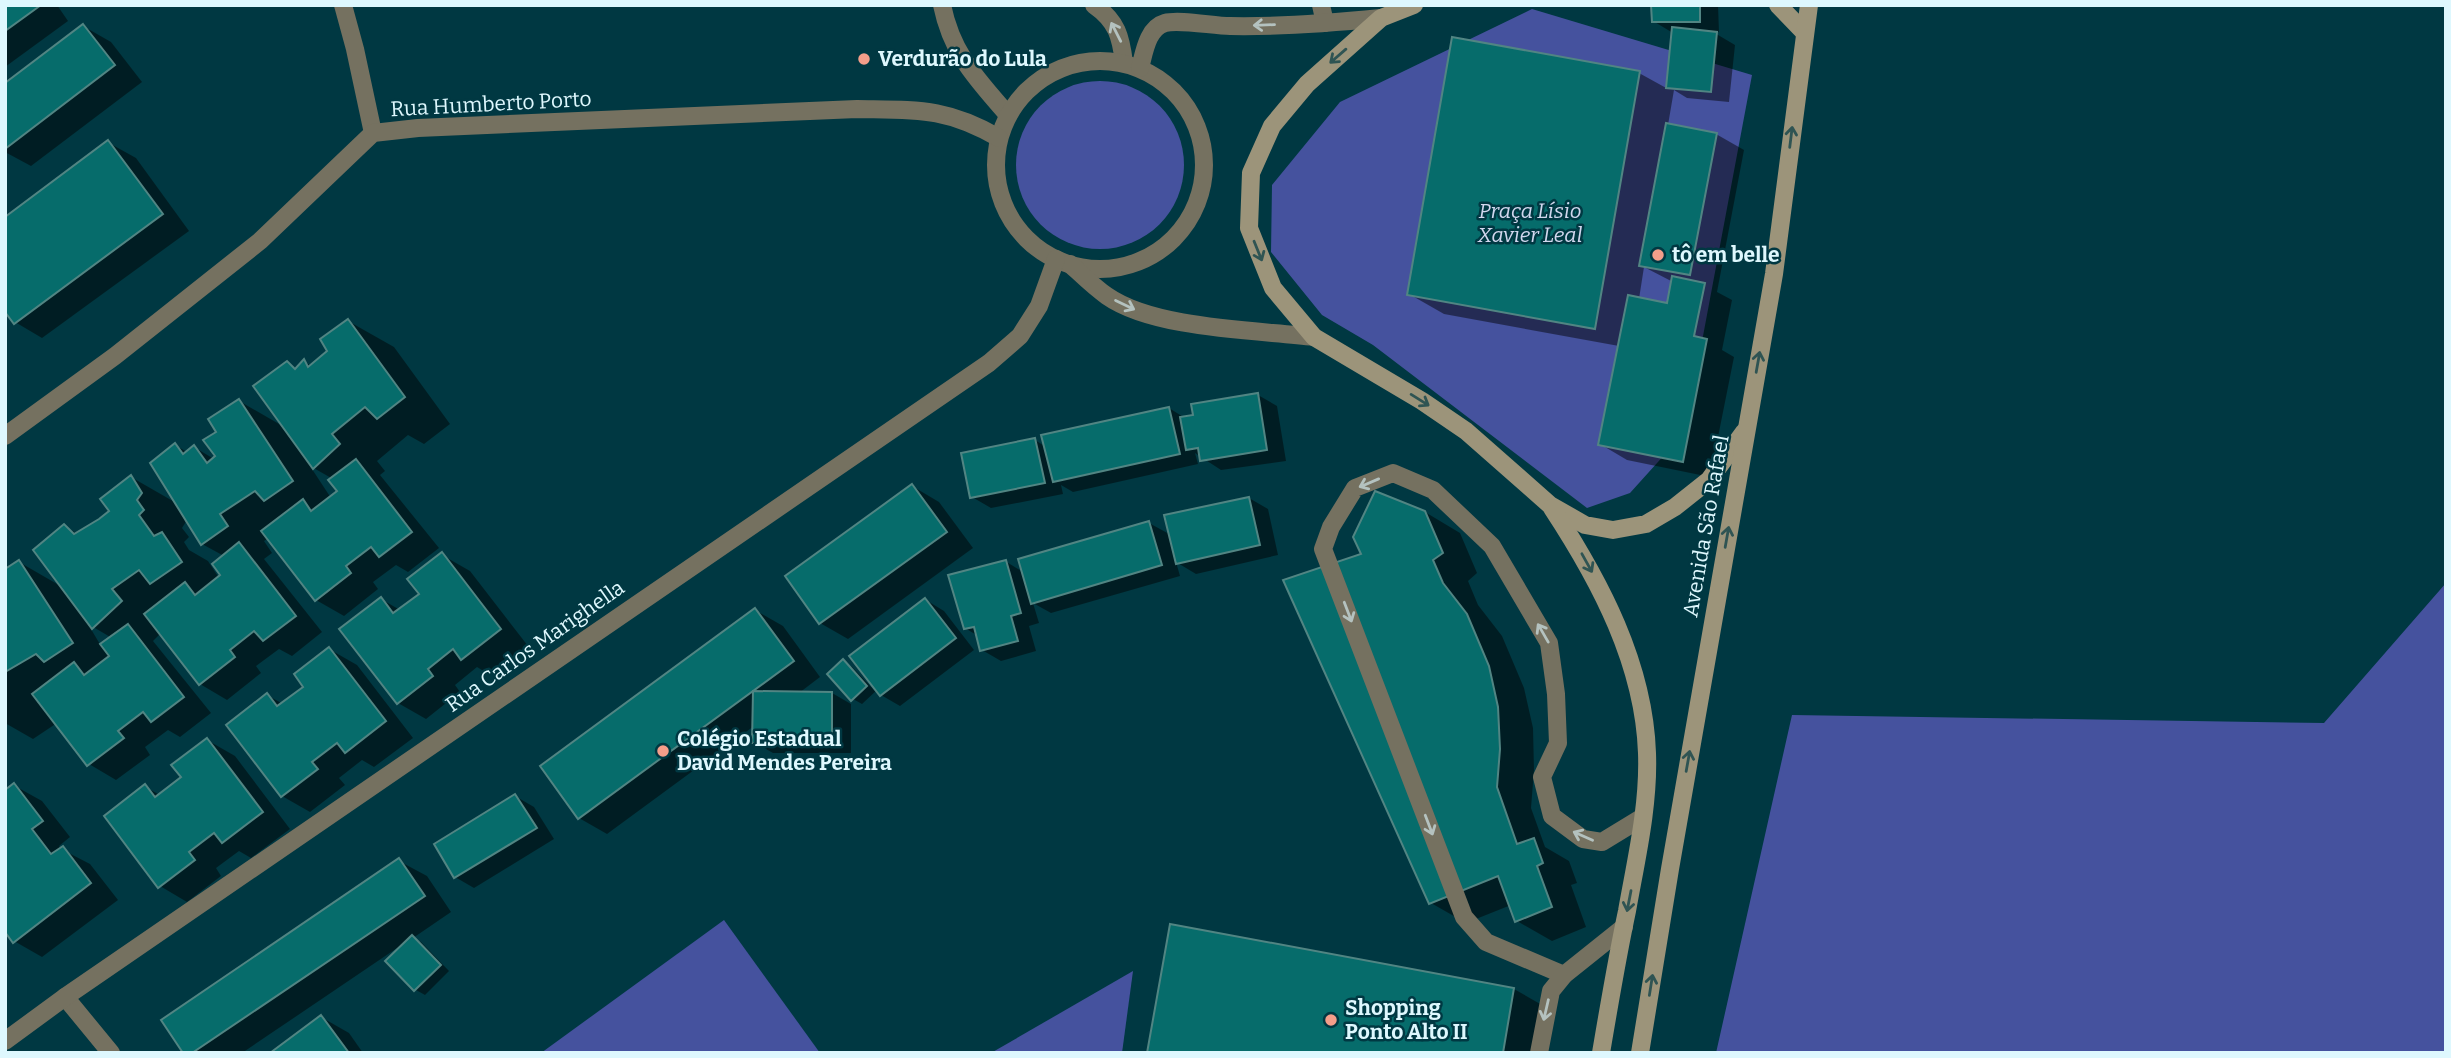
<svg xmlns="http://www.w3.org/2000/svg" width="2451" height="1058" font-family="Bitter,serif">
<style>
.green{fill:#45529e}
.shadow{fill:#0007;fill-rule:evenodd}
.building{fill:#066c6b;stroke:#518583;stroke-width:2}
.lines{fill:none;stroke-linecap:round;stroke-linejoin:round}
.lane{stroke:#757160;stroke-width:18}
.street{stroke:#757160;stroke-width:18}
.secondary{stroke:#9c947a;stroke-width:18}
.oneway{stroke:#b4c2bf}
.oneway2{stroke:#2f5453}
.poi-dot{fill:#f49e8a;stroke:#003842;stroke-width:2.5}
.labels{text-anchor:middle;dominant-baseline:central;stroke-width:5;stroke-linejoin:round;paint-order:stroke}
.poi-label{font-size:21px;font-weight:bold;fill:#def8fe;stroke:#003842;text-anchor:start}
.street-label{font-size:21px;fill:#def8fe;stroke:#003842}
.park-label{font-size:21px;font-style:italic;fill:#d1d7ee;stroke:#003842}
</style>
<rect width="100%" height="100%" fill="#003842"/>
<!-- green -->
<g class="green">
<path d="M1532,9l220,66 -67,357 -55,61 -43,15 -214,-163 -51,-30 -51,-63 1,-67 68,-83z"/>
<circle cx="1100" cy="165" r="84"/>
<path d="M2446,583v470h-730l76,-338 532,8z"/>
<path d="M724,920l96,133h-279z"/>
<path d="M1133,971l-11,82h-131z"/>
</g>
<!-- shadow -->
<g class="shadow">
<path d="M5,5h52l11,16 -63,46z"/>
<path d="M1653,5h65l1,27h-6l22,13 -6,57 -42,-4 -13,-8 -6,35 48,9 28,16 -27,142 15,8 -10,50 12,7 -24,120 -83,-17 -27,-16 19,-98 -175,-32 -35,-20 230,-221 29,16 5,-56 -20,-12zM1644,267l29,15 -5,23 -29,-6z"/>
<path d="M83,26l28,16 31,40 -111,84 -26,-14v-67z"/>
<path d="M109,143l27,15 53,73 -147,107 -27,-16z"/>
<path d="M348,321l46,26 56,77 -26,20 -16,-9 -31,26 8,10 -5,4 59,73 -31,24 -12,-7 -23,17 5,7 -34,27 -28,-16 -47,-62 -5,3 8,12 -8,6 58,73 -30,24 -13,-7 -23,17 5,7 -34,27 -27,-16 -39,-51 -8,8 58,72 -31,24 -12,-7 -23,17 5,8 -34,25 -27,-16 -32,-41 -24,16 -28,-16v-152l14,-9 45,26v-62l14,8 33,-22 20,-35 47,27 -3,-59 12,7 7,-5 20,12 3,-3 1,-24 21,-31 47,27 1,-65 10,6 7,-7 8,4 17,-15zM310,466l23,13 6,13 -8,6zM187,520l15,24 22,12 -1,20 -4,2 -11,-17 -19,-11 -5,-8 5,-5 -7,-9zM88,624l24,14 -11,8z"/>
<path d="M1258,395l19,11 9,55 -65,9 -26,-17 3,11 -125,28 -12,-7 2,9 -72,14 -19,-11 63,-57 11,7 123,-39 16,10z"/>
<path d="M912,486l27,16 34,46 -125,91 -28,-16 -33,-46z"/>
<path d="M1249,498l19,11 10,46 -82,19 -20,-12 4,14 -129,37 -18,-10 6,20 -10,3 7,25 -35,10 -19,-11 -4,-14 -13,-8 40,-67 18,11 126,-49 22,12z"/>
<path d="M1425,512l35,21 17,40 -9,8 10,24 24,31 22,52 9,40 1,42 -3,38 14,39 24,14 8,22 -6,2 15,42 -34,14 -35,-20 -6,-16 -45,18 -35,-20 -67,-348z"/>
<path d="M442,555l28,16 58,75 -38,29 -13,-8 -22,18 5,7 -34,27 -28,-16 -17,-104 19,11 21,-16z"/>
<path d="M926,600l18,11 30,39 -74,56 -19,-11 -4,-5 -15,14 -9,-5 -10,-38 9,6 23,24z"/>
<path d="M755,610l28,16 37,51 -21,16h33l19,11v49h-78l-19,-11v-16l-147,108 -28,-16z"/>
<path d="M329,649l28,16 56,73 -39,29 -12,-7 -23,18 6,7 -35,27 -28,-16 -15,-101 16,9 23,-17z"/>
<path d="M207,740l28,16 55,73 -39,29 -12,-7 -23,17 5,8 -34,26 -27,-16 -15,-99 15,8 23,-18z"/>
<path d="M15,786l27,15 28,36 -11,9 2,3 29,15 28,36 -76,57 -28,-16z"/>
<path d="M515,796l19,11 20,32 -80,49 -19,-11z"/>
<path d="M399,861l28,15 24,36 -38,26 8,4 28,29 -24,24 -9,-5 -28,-29 14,-14 -2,-1 -158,107h-57z"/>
<path d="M1514,989l35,20 -8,44h-392z"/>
<path d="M321,1017l28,16 14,20h-90z"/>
</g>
<!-- building -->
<g class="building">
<path d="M5,5h36l-36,26z"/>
<path d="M1651,5h49v17h-48z"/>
<path d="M83,24l32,41 -110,84v-66z"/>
<path d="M1672,27l45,5 -6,60 -45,-4z"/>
<path d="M1452,37l188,34 -45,258 -188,-34z"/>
<path d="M1666,123l51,10 -27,142 -51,-9z"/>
<path d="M108,140l55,74 -149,110 -9,-12v-95z"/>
<path d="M1672,276l33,7 -11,53 13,3 -24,123 -85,-17 30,-150 39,8z"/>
<path d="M348,319l57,78 -28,22 -12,-12 -33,27 8,10 -27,25 -60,-83 34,-25 8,8 9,-10 4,8 19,-16 -7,-12z"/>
<path d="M1258,393l9,57 -67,11 -2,-13 -12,2 -6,-33 13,-2 -2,-11z"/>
<path d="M239,399l54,82 -29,20 -9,-10 -35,23 8,12 -27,19 -51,-82 25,-20 8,11 11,-9 13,18 8,-7 -12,-16 13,-8 -8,-13z"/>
<path d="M1169,407l11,47 -127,28 -12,-47z"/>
<path d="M1035,438l10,45 -75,15 -9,-45z"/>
<path d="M356,459l56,73 -33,25 -8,-10 -25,19 5,7 -36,28 -54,-70 42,-32 8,12 26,-20 -9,-11z"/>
<path d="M131,475l11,18 -5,7 7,10 -5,5 15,21 8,-4 20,30 -32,22 -11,-14 -27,19 10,12 -30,28 -59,-79 31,-26 10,10 25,-15 10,-8 -9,-12z"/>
<path d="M912,484l35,48 -128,92 -34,-48z"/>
<path d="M1375,491l50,20 18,42 -10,7 10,23 24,31 22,52 9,41 2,42 -3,38 20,57 17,-6 9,25 -6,3 15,41 -37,15 -17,-46 -69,28 -146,-324 78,-26 -8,-17z"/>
<path d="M1249,497l11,48 -84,19 -12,-49z"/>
<path d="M1149,521l13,44 -131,39 -13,-45z"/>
<path d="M239,542l57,74 -33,25 -9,-10 -24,19 5,7 -36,28 -55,-71 41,-32 10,13 25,-20 -8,-11z"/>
<path d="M442,552l59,77 -40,31 -8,-11 -25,20 5,7 -36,28 -58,-75 42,-32 12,16 26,-19 -12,-15z"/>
<path d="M19,560l54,83 -29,19 -8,-8 -31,18v-103z"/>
<path d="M1006,560l15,53 -10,3 7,25 -38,10 -6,-24 -10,2 -16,-54z"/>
<path d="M925,598l31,40 -76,58 -31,-40z"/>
<path d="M755,608l39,53 -216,158 -38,-53z"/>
<path d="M128,624l56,73 -33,25 -8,-10 -25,19 6,7 -37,28 -55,-72 42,-32 10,13 25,-19 -9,-12z"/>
<path d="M329,647l57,74 -41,32 -8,-10 -25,19 6,7 -37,28 -55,-72 41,-32 10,13 26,-19 -9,-13z"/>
<path d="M843,659l24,27 -16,15 -24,-27z"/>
<path d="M753,691l79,1v51h-80z"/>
<path d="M207,738l56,74 -41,31 -8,-10 -25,19 6,8 -37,28 -54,-72 41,-32 10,13 26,-20 -10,-12z"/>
<path d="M14,783l29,38 -11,8 19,25 12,-8 28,37 -78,60 -8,-11v-142z"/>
<path d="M515,794l22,34 -83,50 -20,-34z"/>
<path d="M399,858l26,38 -233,157h-9l-22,-33z"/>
<path d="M1170,924l344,64 -11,65h-356z"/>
<path d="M412,935l29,30 -27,26 -29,-30z"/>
<path d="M321,1015l28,38h-79z"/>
</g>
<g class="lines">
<!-- lane -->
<g class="lane">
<path d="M1564,975l-78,-33 -22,-25 -141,-368 8,-22 24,-39 38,-15 40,17 59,56 57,97 7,51 2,49 -16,34 10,39 31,23 19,3 41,-25"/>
<path d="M1539,1053l12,-62 13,-16 60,-48"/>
</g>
<!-- street -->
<g class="street">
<path d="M343,5l12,44 18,84"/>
<path d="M942,5c10,49 34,73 66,110"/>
<path d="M1094,5c23,16 27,32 30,58"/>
<path d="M1321,5l4,18"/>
<circle cx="1100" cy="165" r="104"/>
<path d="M1140,68c4,-14 7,-40 25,-45 14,-4 49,3 65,3 50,1 101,-3 151,-8"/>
<path d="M1070,264c12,11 24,23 37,32 47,33 149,34 207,41"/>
<path d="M5,436l110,-80 145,-115 113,-108 45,-5 439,-19c59,1 89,-2 142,29"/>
<path d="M65,997l46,56"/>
<path d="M5,1041l60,-44 924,-634 31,-27 19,-30 17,-47"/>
</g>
<!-- secondary -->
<g class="secondary">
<path d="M1414,5l-33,13 -74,66 -35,42 -21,47 -2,55 24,60 41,49 108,64 44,30 84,74 35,20 28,5 33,-6 29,-17 34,-27 35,-48"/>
<path d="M1778,5l26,27"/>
<path d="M1552,508c48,73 92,156 95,245 2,53 -11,107 -20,158 -10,47 -18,95 -26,142"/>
<path d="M1640,1053l30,-184 104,-595 35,-269"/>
</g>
</g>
<!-- one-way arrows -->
<defs><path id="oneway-shaft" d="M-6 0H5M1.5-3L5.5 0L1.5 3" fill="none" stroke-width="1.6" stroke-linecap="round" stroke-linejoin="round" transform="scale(1.75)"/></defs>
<g class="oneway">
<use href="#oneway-shaft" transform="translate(1264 25) rotate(178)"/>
<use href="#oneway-shaft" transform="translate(1116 32) rotate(-117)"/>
<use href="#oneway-shaft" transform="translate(1125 305) rotate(26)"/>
<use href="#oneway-shaft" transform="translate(1369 483) rotate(157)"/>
<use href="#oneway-shaft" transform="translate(1348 612) rotate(69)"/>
<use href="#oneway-shaft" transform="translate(1543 633) rotate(-120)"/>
<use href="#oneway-shaft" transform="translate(1429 825) rotate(69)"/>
<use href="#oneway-shaft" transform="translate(1583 836) rotate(-156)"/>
<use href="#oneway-shaft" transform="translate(1546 1010) rotate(103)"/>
</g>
<g class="oneway2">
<use href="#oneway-shaft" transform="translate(1338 56) rotate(139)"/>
<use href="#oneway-shaft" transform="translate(1791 137) rotate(-83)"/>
<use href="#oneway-shaft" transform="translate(1258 251) rotate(68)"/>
<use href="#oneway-shaft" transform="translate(1758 362) rotate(-80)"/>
<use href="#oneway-shaft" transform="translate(1420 400) rotate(32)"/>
<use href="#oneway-shaft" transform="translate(1727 537) rotate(-80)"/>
<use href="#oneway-shaft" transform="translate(1587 563) rotate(61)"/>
<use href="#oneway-shaft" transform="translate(1688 761) rotate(-80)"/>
<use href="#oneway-shaft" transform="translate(1629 901) rotate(101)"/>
<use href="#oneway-shaft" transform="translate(1651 985) rotate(-81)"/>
</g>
<!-- markers -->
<g class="poi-dot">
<circle cx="864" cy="59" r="7"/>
<circle cx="1658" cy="255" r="7"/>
<circle cx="663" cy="751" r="7"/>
<circle cx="1331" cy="1020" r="7"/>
</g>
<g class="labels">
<!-- poi labels -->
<g class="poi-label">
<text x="878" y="59">Verdurão do Lula</text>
<text x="1672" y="255">tô em belle</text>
<text x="677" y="739">Colégio Estadual<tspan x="677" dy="24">David Mendes Pereira</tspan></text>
<text x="1345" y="1008">Shopping<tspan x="1345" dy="24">Ponto Alto II</tspan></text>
</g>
<!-- street labels -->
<g class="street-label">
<text transform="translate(491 104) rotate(-3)">Rua Humberto Porto</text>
<text transform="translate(1706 526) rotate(-80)">Avenida São Rafael</text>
<text transform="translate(535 646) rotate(-35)">Rua Carlos Marighella</text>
</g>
<!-- park labels -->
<g class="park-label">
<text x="1530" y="211">Praça Lísio<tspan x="1530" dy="24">Xavier Leal</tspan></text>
</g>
</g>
<!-- border -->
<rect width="2451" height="1058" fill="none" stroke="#def8fe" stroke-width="14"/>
</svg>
